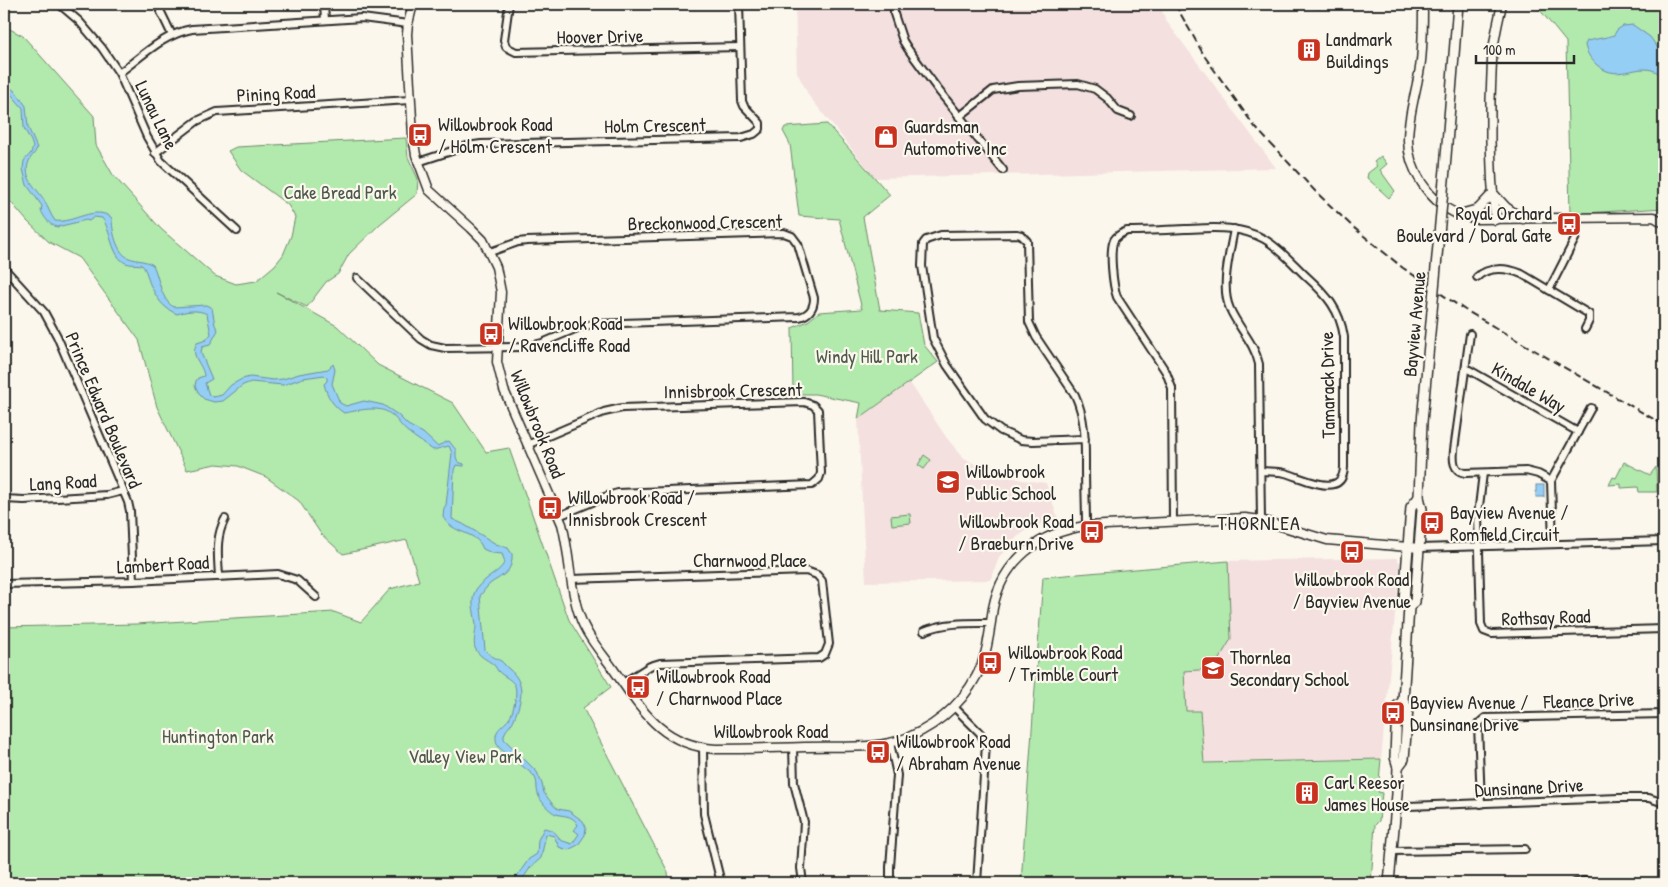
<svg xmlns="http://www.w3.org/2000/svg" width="1668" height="887" font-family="'Patrick Hand',sans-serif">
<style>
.built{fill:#f3e0df}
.green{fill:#b2e9ac;stroke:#6e8a6c}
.water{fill:#95cef4;stroke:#6b8da4}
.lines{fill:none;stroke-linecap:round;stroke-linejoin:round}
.minor-casing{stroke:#2b2b2b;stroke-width:10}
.tertiary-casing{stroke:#2b2b2b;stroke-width:11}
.secondary-casing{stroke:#2b2b2b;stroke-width:12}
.minor{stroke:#fbf7ec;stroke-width:6}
.tertiary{stroke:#fbf7ec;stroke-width:8}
.secondary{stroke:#fbf7ec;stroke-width:9}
.rail{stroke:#2b2b2b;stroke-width:2;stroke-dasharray:8 4;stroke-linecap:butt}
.secondary-bridge-casing{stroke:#2b2b2b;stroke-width:12;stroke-linecap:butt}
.secondary-bridge{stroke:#fbf7ec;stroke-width:9}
.labels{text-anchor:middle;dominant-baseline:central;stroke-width:4.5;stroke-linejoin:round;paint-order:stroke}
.street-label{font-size:19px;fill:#2b2b2b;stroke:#fbf7ec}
.poi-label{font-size:19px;fill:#2b2b2b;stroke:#fbf7ec;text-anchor:start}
.park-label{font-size:19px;fill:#4d5a4b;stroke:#fbf7ec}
.neighbourhood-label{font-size:20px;letter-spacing:1px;fill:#2b2b2b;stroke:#fbf7ec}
</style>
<rect width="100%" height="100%" fill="#fbf7ec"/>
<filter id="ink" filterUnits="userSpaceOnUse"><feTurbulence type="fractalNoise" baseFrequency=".02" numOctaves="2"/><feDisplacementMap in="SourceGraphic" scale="10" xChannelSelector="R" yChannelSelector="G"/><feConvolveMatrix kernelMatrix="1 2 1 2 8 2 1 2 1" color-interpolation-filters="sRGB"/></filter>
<g filter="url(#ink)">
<!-- built -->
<g class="built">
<path d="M795,4h364l8,18 109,146 -401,10 -66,-82 -12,-24z"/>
<path d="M910,383l36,54 18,22 26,12 32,9 24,3 12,36 -25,7 -16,11 -18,20 -8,23 -125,2 -8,-163z"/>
<path d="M1396,558l4,5 -19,196 -177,5 -161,-187 185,-16z"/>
</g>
<!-- green -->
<g class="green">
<path d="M1535,4h129v204l-94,6 -4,-172z"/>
<path d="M4,26l19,10 71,80 2,29 17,30 48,54 54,47 21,8 20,-3 19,-16 8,-10 8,-19 4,-19 -7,-12 -47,-35 -13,-19 8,-4 170,-9 2,19 10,22 -1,15 -37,30 -31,30 -11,20 -12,8 -19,25 -31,-15 61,34 41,39 75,38 33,49 23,-4 60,172 42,67 -28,21 85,164 1,9 4,2h-669v-256l132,-3 198,-12 27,10 29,-33 29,-8 -12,-41 -64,14 -22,-20 -22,-33 -33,-24 -28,-11 -22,-2 -29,6 -30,-63 -18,-67 -60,-82 -30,-16 -22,-21 -23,-27z"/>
<path d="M827,124l63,71 -27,22 17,93 38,3 6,32 14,17 -80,57 3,-16 -46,-9h-22l-1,-66 16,-7 11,-9 43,-3 -23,-90 -40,-3 -9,-72 -7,-13 2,-4z"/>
<path d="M1381,156l6,8 -7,6 15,21 -6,7 -22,-20 1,-5 9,-7 -3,-4z"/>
<path d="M924,455l7,5 -7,9 -6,-4z"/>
<path d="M1624,462l26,13 6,-8 1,25h-18l-1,-5 -17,1v-4l-12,1 4,-8 3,1z"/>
<path d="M910,514l1,9 -19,2 -1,-9z"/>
<path d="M1228,561l3,78 -18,30 -29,2 2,40h14l4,52 177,-4 -3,33 4,1 -3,28 -4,4 -4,58h-350l22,-306z"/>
</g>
<!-- water -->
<g class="water">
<path d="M1633,25l17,12 8,11 6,3v27c-21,-23 -43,8 -67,-13 -7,-7 -10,-11 -12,-20l2,-4 20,-4 7,-2 3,-5 6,-4z"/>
<path d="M4,79l3,6 9,7 10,14 2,21 9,21c-2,6 -7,9 -8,13 -7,17 8,27 15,39 4,7 6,14 11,21 18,3 40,-17 57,-3 0,11 4,35 17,40 8,3 16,2 24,7 6,12 8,36 21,42l32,-2 6,3 3,17 3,5 -8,15 -8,2 -1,6 11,26 -7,4 4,12 5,2 8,-2 9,-10 11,-6 8,-2 23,3 10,-1 16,-5 29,-5 5,-5 2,6 -3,14 8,19 6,3 18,-5 19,4 15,10 10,10 15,8 14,13 12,-5 7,9v7l2,5 6,2v2l-8,-1 -2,5 -2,49 11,5 33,20 12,4 4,6c1,18 -9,21 -21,29 -4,3 -8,9 -11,13l5,54c5,6 9,7 16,11 3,2 5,6 8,8 17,14 13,31 5,50 -3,8 -11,11 -10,20l33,33 5,12 2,9 10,13 4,3 11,2 14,10 3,6 -1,8 -7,10 -10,5 -9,-3 -5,-11 -8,-2 -5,24 -11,10 -10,15h-8l17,-24 8,-5 1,-14 6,-12c9,2 12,4 16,12l12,4 7,-10 -5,-4 4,-5c-6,-11 -13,-8 -22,-11 -7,-3 -16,-13 -18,-20 -2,-6 0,-13 -4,-18 -7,-8 -35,-25 -37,-32 -4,-14 4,-16 12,-25 4,-5 9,-27 6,-33 -3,-7 -11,-9 -17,-15 -1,-1 -2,-4 -4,-6 -7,-6 -15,-8 -19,-17 -2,-7 1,-16 1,-23 -1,-10 -5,-21 -2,-31 4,-14 24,-19 31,-32l-3,-8 -10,-1 -9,-4c-5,-15 -21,-15 -32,-23 -4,-2 -6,-6 -8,-9l1,-9 2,-3 6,-52 -3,-7 -16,4c-8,-6 -18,-12 -25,-18 -7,-5 -12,-15 -19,-19 -11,-8 -33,-2 -45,0 -11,-7 -17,-17 -20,-29l3,-3v-3l-3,-3 -21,3 -20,7 -32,-3 -8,3 -20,16 -9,1 -10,-3 -4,-4 -5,-9 1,-5 2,-3 6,-2c-1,-12 -15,-20 -7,-33l9,-3 5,-6 -4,-20c-9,-5 -21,-3 -30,0 -14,-6 -20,-15 -27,-30 -3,-7 -3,-13 -8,-19 -5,-1 -12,0 -16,-2 -15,-6 -15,-34 -24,-45l-8,-1 -5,4 -3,-1 -29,7c-8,-2 -12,-9 -16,-16l1,-5 -15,-21 -4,-16 1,-8 7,-8 2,-6 -2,-6 -7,-13 -1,-20 -19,-22z"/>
<rect x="1536" y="485" width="8" height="12"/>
</g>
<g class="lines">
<defs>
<g id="minor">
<path d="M59,4l20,17 23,27 17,25 28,64 14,24 76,70"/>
<path d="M157,4l15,31"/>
<path d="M324,4l1,16"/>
<path d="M509,4l-5,36 2,7 10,5 224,-5"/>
<path d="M894,4v10l9,27 5,8 31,42 64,79"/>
<path d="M1317,4h2"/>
<path d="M119,73c23,-17 45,-39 73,-44l170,-11 46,6"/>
<path d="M959,117l34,-27 25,-4 60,-2 17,5 12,9 11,13 13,5"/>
<path d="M155,153l42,-32 20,-9 193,-12"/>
<path d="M418,162l49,-16 14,-2 260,-6 13,-4 6,-5v-6l-16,-17 -2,-5 -3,-97"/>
<path d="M1234,229c-4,24 -14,58 -4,80 9,20 24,33 29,55l2,156"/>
<path d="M4,268l40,44 13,24 71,166 2,9 3,70"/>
<path d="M1477,277c12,-11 30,-9 45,-3l67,40v7l-4,8"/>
<path d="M357,278l64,61 10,6 14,3 81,-1 16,-4 38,-16 13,-3 206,-7c10,-2 15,-9 15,-19l-16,-54 -6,-8 -8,-3 -257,8 -9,1 -28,10"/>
<path d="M1549,290l27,-53 1,-18"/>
<path d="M1470,334l-16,116c-1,10 -1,21 11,23l61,-2 12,3 13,7"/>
<path d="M1466,368l112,64"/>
<path d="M1085,439l-52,2 -12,-1 -20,-9 -16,-12 -38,-54 -14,-27 -11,-72 1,-22 3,-4 15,-5 76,-1 4,1 6,6 2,81 7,15 39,58c11,24 10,48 10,73 0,19 1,39 1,58"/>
<path d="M527,445l77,-33 18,-4 182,-6 9,3 5,5 3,63 -2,6 -7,6 -194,8 -11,3 -48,20"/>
<path d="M1483,473l-5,42 3,109 3,7 8,3 172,-5"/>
<path d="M4,499l20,1 83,-5 16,-4"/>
<path d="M1173,521l-1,-133 -6,-16 -49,-75c-4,-11 -8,-46 -3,-57 3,-5 8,-7 13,-9 20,0 39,-1 58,-2 27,-1 54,-4 79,10 16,9 29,25 43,38 20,18 33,33 37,60v130c-1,33 -40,11 -59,6 -8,-2 -16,-1 -24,-2"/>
<path d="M1553,544l-2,-63 40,-73"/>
<path d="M1419,548l245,-7"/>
<path d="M219,577c-1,-21 -4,-39 6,-58"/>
<path d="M571,579l235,-8 11,4 5,6 7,63 -4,10 -6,4 -159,5 -10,3 -27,17"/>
<path d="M4,584l129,-3 145,-7 19,6 19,17"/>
<path d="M924,631c22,-9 44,-8 67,-8"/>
<path d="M954,707l26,26 6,11 -9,139"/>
<path d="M890,743l7,32 -7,92v16"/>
<path d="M703,747l1,67 17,69"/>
<path d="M793,747l1,36 10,39 -3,46 2,15"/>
<path d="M1481,804l-3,-80 7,-6 179,-4"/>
<path d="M1395,808l13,-2 211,-8h30l15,5"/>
<path d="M1392,851l133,-2"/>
<path d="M1575,883l8,-2 9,2"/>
<path d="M1662,883l2,-6"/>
</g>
<g id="tertiary">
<path d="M413,4l-5,20 -1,10 6,102 3,19 13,35 42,38 12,12 13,27 5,25 -4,70 7,28 58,134c8,30 7,61 17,90 6,19 20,36 32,52 30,42 48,79 105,83 31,0 61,-1 92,-2 33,-1 70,3 101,-10 33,-14 60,-40 73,-73 7,-19 8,-37 11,-56 9,-47 47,-76 93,-82l159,-8 16,2 66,20 92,8"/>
<path d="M1423,4c0,19 0,38 -2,57 -3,26 -13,52 -13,79 0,29 21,61 47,73 7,3 15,4 22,6l177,-2 10,6"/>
<path d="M1493,193l13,14 17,12"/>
<path d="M1460,214l18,-5 15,-16"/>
<path d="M1495,220c-5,-53 -6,-107 -3,-159 1,-19 6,-38 10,-57"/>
</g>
<g id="secondary">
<path d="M1445,169l13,-165"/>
<path d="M1409,607l6,-5 7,-93 -3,-12 3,-75 10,-111"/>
<path d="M1398,767l6,-8 4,-51 -5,-7"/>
<path d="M1389,883l8,-89 1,-27 -3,-10 2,-51 6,-5 6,-94 -5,-6 7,-94 8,-10"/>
</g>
</defs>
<!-- minor casing -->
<use href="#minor" class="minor-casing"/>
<!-- tertiary casing -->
<use href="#tertiary" class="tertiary-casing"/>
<!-- secondary casing -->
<use href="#secondary" class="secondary-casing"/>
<!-- minor -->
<use href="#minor" class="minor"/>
<!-- tertiary -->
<use href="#tertiary" class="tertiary"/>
<!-- secondary -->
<use href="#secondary" class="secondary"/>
<!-- rail -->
<path class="rail" d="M1175,4l30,53 50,70 61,65 37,35 50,41 62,42 199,115"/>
<defs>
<path id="secondary-bridge" d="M1432,311l13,-142"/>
</defs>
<!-- secondary-bridge casing -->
<use href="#secondary-bridge" class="secondary-bridge-casing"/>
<!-- secondary-bridge -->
<use href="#secondary-bridge" class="secondary-bridge"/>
</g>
</g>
<!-- icons -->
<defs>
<symbol id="building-square" viewBox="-11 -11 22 22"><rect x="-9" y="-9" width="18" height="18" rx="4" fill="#c8321e" stroke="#fbf7ec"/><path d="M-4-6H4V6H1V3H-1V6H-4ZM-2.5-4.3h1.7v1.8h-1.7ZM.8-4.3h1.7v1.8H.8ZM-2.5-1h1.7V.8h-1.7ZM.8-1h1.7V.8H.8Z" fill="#fff"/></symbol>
<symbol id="bus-square" viewBox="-11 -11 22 22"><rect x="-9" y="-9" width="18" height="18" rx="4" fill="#c8321e" stroke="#fbf7ec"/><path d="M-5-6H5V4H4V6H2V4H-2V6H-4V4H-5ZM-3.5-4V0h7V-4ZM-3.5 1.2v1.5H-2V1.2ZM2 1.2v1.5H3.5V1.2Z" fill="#fff"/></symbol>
<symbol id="shop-square" viewBox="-11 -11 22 22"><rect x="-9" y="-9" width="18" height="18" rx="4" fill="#c8321e" stroke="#fbf7ec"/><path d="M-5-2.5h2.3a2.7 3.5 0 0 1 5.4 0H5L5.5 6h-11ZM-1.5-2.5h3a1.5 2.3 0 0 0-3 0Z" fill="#fff"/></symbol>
<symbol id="school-square" viewBox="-11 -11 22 22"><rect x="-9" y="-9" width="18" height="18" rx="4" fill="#c8321e" stroke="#fbf7ec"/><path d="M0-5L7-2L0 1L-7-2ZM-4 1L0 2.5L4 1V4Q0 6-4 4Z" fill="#fff"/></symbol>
</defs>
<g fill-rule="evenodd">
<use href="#building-square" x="1295" y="36" width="28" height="28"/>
<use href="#bus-square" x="406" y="121" width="28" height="28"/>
<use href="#shop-square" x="872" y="123" width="28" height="28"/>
<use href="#bus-square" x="1555" y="210" width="28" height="28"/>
<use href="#bus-square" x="477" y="320" width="28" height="28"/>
<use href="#school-square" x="934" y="468" width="28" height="28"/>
<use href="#bus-square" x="536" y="494" width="28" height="28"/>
<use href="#bus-square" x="1418" y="509" width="28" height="28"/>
<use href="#bus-square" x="1078" y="518" width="28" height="28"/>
<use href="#bus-square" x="1338" y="538" width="28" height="28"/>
<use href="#bus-square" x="976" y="649" width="28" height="28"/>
<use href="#school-square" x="1199" y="654" width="28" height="28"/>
<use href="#bus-square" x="624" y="673" width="28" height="28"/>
<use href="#bus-square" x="1379" y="699" width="28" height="28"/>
<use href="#bus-square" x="864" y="738" width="28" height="28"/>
<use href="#building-square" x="1293" y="779" width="28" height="28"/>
</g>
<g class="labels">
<!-- street labels -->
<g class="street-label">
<text transform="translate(600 36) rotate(-1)">Hoover Drive</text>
<text transform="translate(276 93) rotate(-3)">Pining Road</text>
<text transform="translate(157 115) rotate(64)">Lunau Lane</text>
<text transform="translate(655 125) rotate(-1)">Holm Crescent</text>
<text transform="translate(705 222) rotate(-1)">Breckonwood Crescent</text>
<text transform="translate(1414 324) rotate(-85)">Bayview Avenue</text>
<text transform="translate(1327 385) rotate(-91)">Tamarack Drive</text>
<text transform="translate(1529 387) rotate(30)">Kindale Way</text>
<text transform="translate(733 390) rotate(-1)">Innisbrook Crescent</text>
<text transform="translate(104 410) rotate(67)">Prince Edward Boulevard</text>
<text transform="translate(538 424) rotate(68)">Willowbrook Road</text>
<text transform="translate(63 482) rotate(-3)">Lang Road</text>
<text x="750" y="560">Charnwood Place</text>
<text transform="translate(163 564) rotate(-3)">Lambert Road</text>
<text transform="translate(1546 617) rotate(-2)">Rothsay Road</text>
<text transform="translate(1589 700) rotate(-2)">Fleance Drive</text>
<text x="771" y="731">Willowbrook Road</text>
<text transform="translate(1529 787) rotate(-3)">Dunsinane Drive</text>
</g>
<!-- poi labels -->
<g class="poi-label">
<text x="1326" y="39">Landmark<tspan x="1326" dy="22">Buildings</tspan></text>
<text x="438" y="124">Willowbrook Road<tspan x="438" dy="22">/ Holm Crescent</tspan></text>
<text x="904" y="126">Guardsman<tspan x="904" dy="22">Automotive Inc</tspan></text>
<text x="1552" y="213" text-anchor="end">Royal Orchard<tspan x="1552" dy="22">Boulevard / Doral Gate</tspan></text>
<text x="508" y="323">Willowbrook Road<tspan x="508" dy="22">/ Ravencliffe Road</tspan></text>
<text x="966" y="471">Willowbrook<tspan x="966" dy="22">Public School</tspan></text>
<text x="568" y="497">Willowbrook Road /<tspan x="568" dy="22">Innisbrook Crescent</tspan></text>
<text x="1450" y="512">Bayview Avenue /<tspan x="1450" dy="22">Romfield Circuit</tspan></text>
<text x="1074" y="521" text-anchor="end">Willowbrook Road<tspan x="1074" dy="22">/ Braeburn Drive</tspan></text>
<text x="1352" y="579" text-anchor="middle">Willowbrook Road<tspan x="1352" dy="22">/ Bayview Avenue</tspan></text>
<text x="1008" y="652">Willowbrook Road<tspan x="1008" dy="22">/ Trimble Court</tspan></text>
<text x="1230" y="657">Thornlea<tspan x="1230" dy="22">Secondary School</tspan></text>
<text x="656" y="676">Willowbrook Road<tspan x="656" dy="22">/ Charnwood Place</tspan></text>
<text x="1410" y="702">Bayview Avenue /<tspan x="1410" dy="22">Dunsinane Drive</tspan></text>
<text x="896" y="741">Willowbrook Road<tspan x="896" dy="22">/ Abraham Avenue</tspan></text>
<text x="1324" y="782">Carl Reesor<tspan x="1324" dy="22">James House</tspan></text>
</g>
<!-- park labels -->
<g class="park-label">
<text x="340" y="192">Cake Bread Park</text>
<text x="867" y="356">Windy Hill Park</text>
<text x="218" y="736">Huntington Park</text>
<text x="465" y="756">Valley View Park</text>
</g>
<!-- neighbourhood labels -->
<g class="neighbourhood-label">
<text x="1259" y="522">THORNLEA</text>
</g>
</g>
<!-- margin -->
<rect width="1668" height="887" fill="none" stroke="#fbf7ec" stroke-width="20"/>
<rect x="10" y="10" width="1648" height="867" fill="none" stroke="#2b2b2b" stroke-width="2" filter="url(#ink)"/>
<!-- scale -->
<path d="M1476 55v8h98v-8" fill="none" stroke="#2b2b2b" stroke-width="2.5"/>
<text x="1483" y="55" font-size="15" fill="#2b2b2b" stroke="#fbf7ec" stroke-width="4" paint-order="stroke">100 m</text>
</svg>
